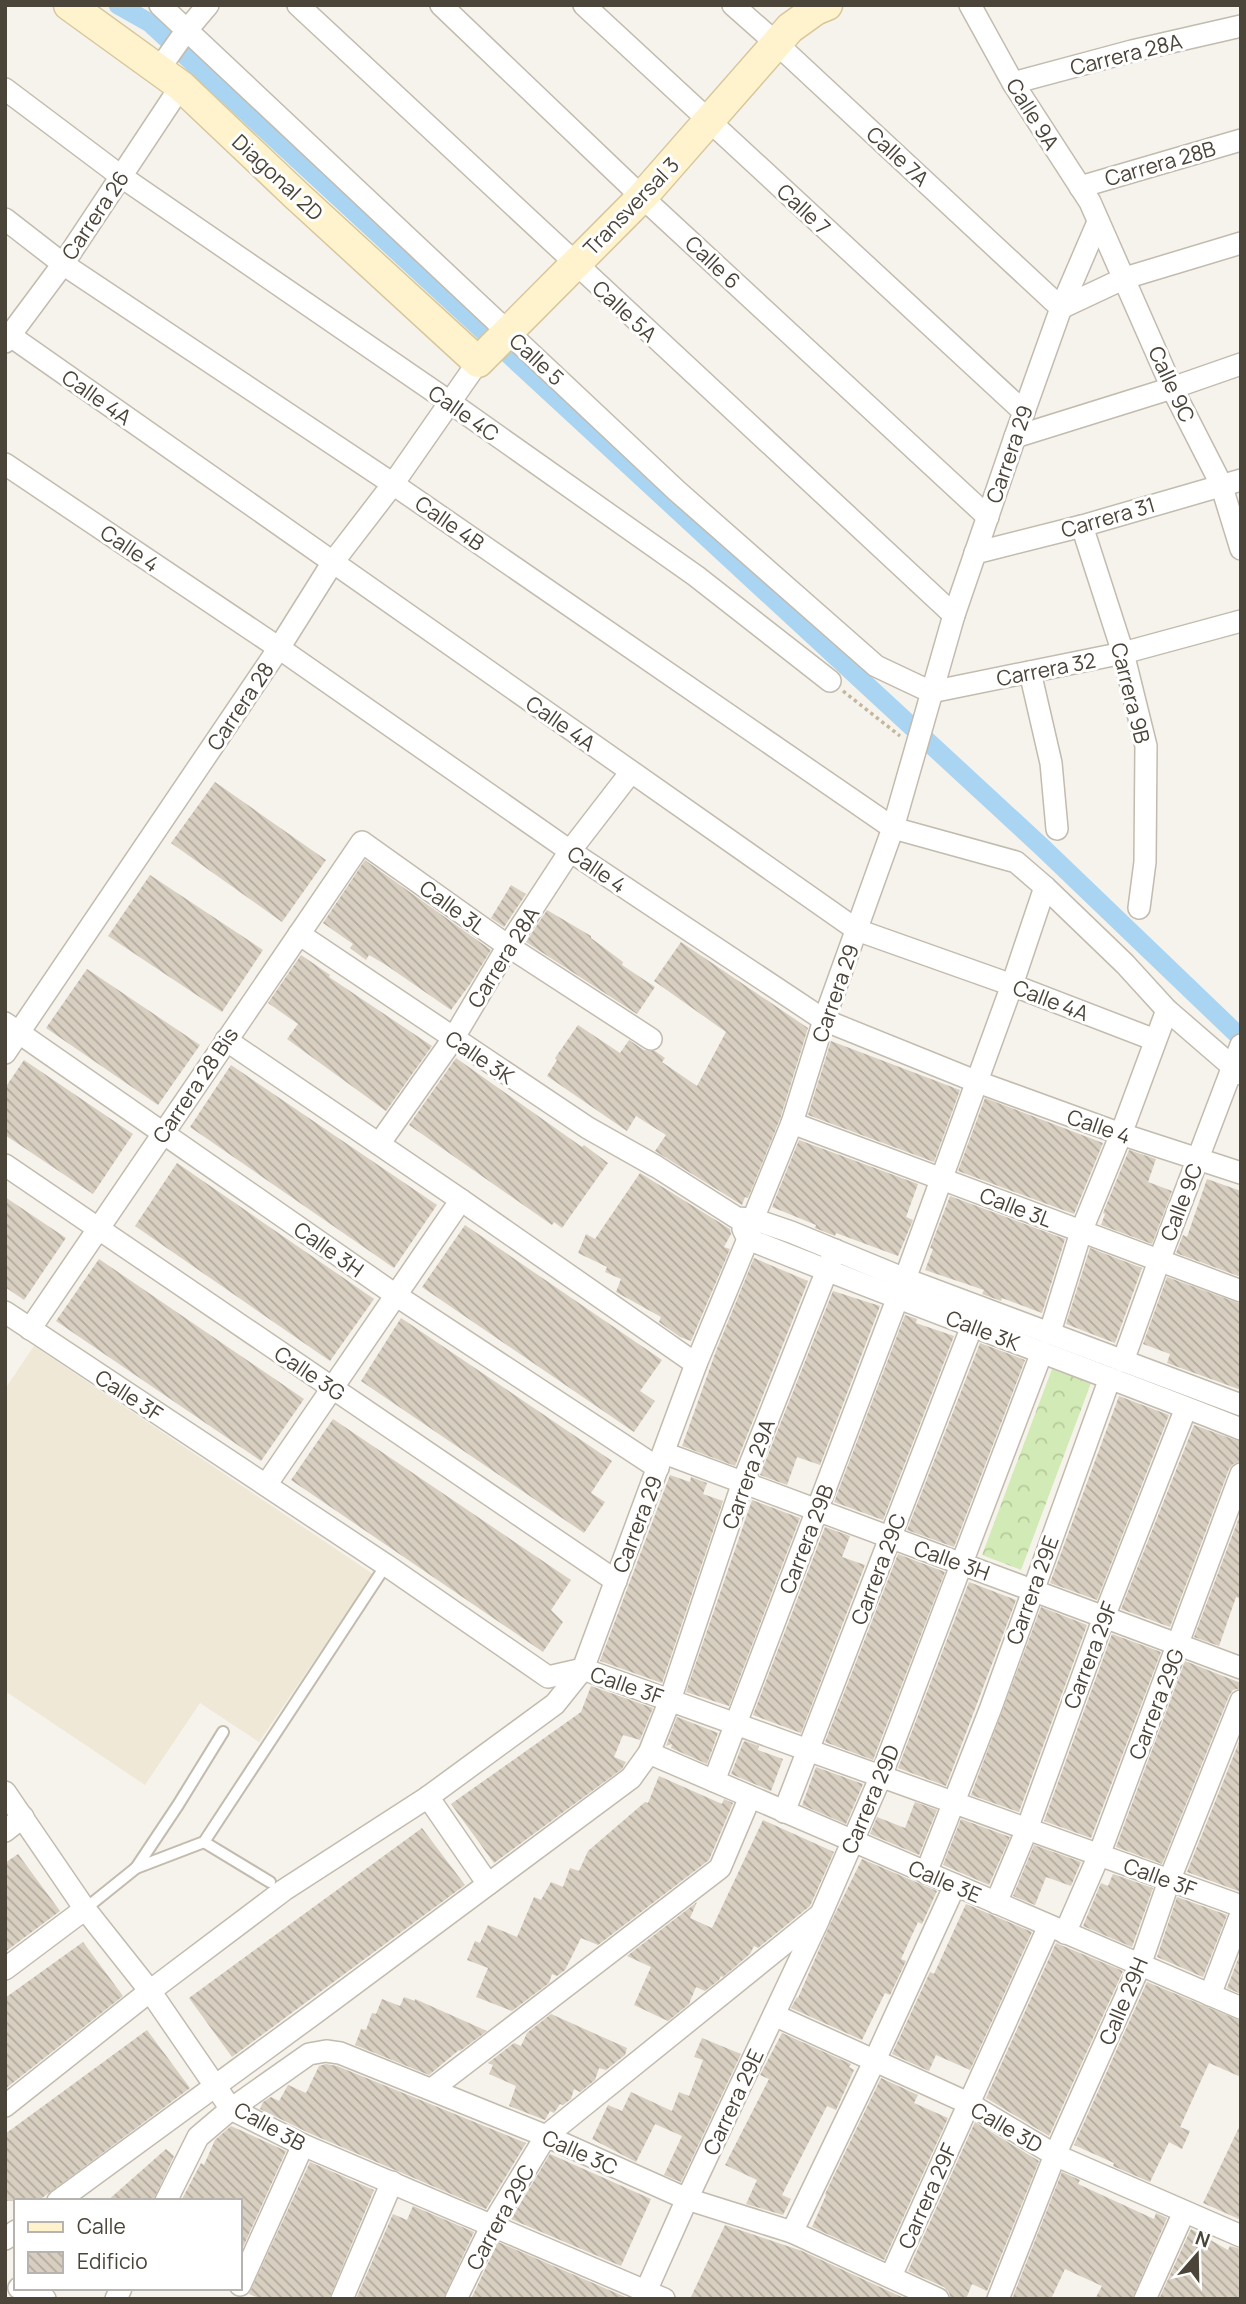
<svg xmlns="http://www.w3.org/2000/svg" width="1246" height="2304" font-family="Manrope,sans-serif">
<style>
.education{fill:#efe8d6}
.forest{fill:url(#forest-crowns)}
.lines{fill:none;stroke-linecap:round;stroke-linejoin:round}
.canal{stroke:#a9d4f2;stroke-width:19}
.building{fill:url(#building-back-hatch)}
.lane-casing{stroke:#c2bbae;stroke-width:14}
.street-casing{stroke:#c2bbae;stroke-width:24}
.secondary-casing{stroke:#d6c79b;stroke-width:33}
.path{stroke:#c4b79f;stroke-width:3.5;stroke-dasharray:3.5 3.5;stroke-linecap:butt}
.lane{stroke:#fff;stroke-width:10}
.street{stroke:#fff;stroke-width:21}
.secondary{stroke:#fff3cd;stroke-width:30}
.labels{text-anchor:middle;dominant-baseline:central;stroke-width:6;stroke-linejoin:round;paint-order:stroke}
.street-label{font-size:21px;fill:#4b4439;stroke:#fff}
</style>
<defs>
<pattern id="forest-crowns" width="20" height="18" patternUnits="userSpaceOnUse" patternTransform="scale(1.75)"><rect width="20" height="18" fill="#d2eab5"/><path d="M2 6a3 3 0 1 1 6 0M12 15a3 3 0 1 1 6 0" fill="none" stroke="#b6ca9c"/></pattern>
<pattern id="building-back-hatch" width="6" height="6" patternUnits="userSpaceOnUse" patternTransform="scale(1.75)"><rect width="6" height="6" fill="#d8cfc1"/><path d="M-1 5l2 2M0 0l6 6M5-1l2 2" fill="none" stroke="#b1aa9e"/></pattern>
</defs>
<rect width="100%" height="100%" fill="#f6f3ec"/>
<!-- education -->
<path class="education" d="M34,1346l339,228 -114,168 -59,-39 -55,82 -140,-94v-302z"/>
<!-- forest -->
<path class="forest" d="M1052,1369l39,14 -70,187 -39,-15z"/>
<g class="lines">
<!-- canal -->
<path class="canal" d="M118,5l32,18 893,825 198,190"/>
</g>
<!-- building -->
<g class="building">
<path d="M215,782l111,78 -44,62 -111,-79z"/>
<path d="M365,860l126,90 -21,34 -19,26 -65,-45 -17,-10 -3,5 -16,-12 3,-4 -30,-21z"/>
<path d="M150,875l113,75 -41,62 -114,-76z"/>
<path d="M511,885l15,9 -22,33 -13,-9z"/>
<path d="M547,910l44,26v2l32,24 -1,3 33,22 -18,27 -111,-72z"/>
<path d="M681,942l127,86 -28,91 -32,79 -3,-1 -3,8 -87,-54 11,-16 -30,-19 -9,15 -80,-55 10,-16 -2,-2 23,-33 42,28 9,-13 15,10 11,1 10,7 -3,4 35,24 29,-54 -72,-51z"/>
<path d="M301,955l29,20 -1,2 103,69 -46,65 -99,-72 11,-15 -30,-21z"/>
<path d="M87,969l113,76 -42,60 -112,-77z"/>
<path d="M831,1041l129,49 -26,72 -126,-47z"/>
<path d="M456,1058l126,89 2,-2 24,18 -46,65 -8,-6 -2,3 -143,-100z"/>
<path d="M24,1060l109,74 -40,60 -88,-59v-47z"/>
<path d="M231,1065l206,140 -43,63 -204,-141z"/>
<path d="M985,1098l118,45 -29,71 -116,-43z"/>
<path d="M799,1140l119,44 -12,33 7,3 -15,36 -62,-23 -1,3 -20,-8 1,-3 -44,-18z"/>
<path d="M1129,1150l27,9 -8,23 24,9 -20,53 -51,-19 4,-11 -2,-1z"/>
<path d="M177,1163l197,136 -44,62 -195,-135z"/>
<path d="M640,1173l90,56 1,5 -7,13 6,2 -39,92 -11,-4 -21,-15 2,-5 -45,-25 5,-13 -16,-7 2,-5 -29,-14 8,-19 9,5z"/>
<path d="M1207,1179l34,12v86l-65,-24 7,-18 4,2z"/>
<path d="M950,1196l115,43 -23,74 -40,-15 -1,3 -19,-7 2,-4 -59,-20 8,-21 -3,-1z"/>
<path d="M5,1197l61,41 -42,62 -19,-13z"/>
<path d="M465,1225l197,135 -22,31 15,10 -21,31 -212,-145z"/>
<path d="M1090,1248l52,20 -27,75 -49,-19z"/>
<path d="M754,1258l54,23 -73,185 -53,-20 34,-95z"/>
<path d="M99,1259l205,140 -43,62 -205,-140z"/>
<path d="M1167,1277l74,27v86l-74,-27 3,-9 -27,-10z"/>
<path d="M833,1291l47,15 -60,159 -23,-8 -10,28 -27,-10z"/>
<path d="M905,1315l12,4 -1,4 38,13 -71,184 -49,-18z"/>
<path d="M401,1318l211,143 -21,32 14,9 -21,31 -223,-152z"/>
<path d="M980,1343l45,17 -71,187 -47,-17z"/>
<path d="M1119,1396l50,19 -72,185 -47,-17z"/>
<path d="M333,1419l238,161 -20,30 12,12 -20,30 -252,-172z"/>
<path d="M1194,1425l47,17v19l-8,3 -4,5 -59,158 -49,-18z"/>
<path d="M670,1475l20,7 1,-5 16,6 -4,11 20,7 -61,182 -62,-22z"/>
<path d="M752,1500l48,18 -71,188 -43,-14z"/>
<path d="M1241,1512v87l-5,-2 -17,49 -25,-9z"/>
<path d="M825,1527l25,9 -8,21 23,8 -64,168 -48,-18z"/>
<path d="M898,1554l47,18 -72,188 -48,-18z"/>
<path d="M969,1582l47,18 -70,186 -48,-18z"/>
<path d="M1041,1607l46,18 -68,187 -48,-17z"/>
<path d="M1112,1634l49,18 -70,186 -47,-17z"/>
<path d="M1185,1661l56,22v5l-8,2 -4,6 -67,168 -46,-17z"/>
<path d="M591,1686l62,22 -13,32 -17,-5 -9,22 12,5 -4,7 -128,94 -43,-59 130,-92z"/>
<path d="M677,1717l41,16 -11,31 -36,-16 1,-4 -6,2z"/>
<path d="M1241,1737v155l-54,-20z"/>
<path d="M745,1741l14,5 -1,4 25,9 -12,32 -40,-17 12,-31z"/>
<path d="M816,1767l47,17 -17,40 -44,-19z"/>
<path d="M659,1776l63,28 2,-5 9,4 -24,57 -111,85 -17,-7 -16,32 -8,6 -5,-2 -3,9 -37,28 -36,-14 12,-29 -21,-8 8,-19 5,2 8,-18 29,12 17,-40 7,3 10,-18 12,5 7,-19 9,3 9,-20 57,-49 3,1z"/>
<path d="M915,1802l22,8 -18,45 -49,-21 7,-17 28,11z"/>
<path d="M961,1819l49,18 -21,48 -46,-20z"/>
<path d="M763,1820l71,32 -24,54 -52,42 -4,-2 -4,8 -27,23 -2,-1 -2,4 -14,11 -9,-4 -7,17 -21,17 -34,-16 17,-38 -24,-11 70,-54 -7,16 22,10z"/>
<path d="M422,1828l43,57 -233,172 -43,-59z"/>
<path d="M1034,1845l47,17 -10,24 -25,-9 -11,28 -22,-9z"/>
<path d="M18,1854l42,57 -55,41v-89z"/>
<path d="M862,1859l75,32 -15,33 -4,-2 -17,37 5,2 -16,34 -5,-2 -23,47 -71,-32 6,-11 1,1 33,-76z"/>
<path d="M1113,1874l40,14 -21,59 -49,-21 18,-43 7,3z"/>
<path d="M1177,1897l50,18 -24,62 -46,-20z"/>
<path d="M966,1904l66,28 -62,138 -34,-15 -7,16 -37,-17 38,-82 4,2z"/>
<path d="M83,1942l40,54 -118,93v-91z"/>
<path d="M1056,1943l67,28 -74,165 -63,-38z"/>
<path d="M1241,1951v43l-14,-6z"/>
<path d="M1147,1982l94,39v56l-32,-14 -29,64 10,4 -8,18 -13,-7 -19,40 -37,-16 1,-3 -40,-18z"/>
<path d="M404,1997l11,4v-2l72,32 -27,20 -1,-1 -30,25 -74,-30 6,-16 5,1 6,-17 4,1 6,-15 18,7z"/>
<path d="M551,2014l76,34 -2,7 -19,15 -7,-2 -4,12 -15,12 -6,-3 -3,10 -8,6 -3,-1 -6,9 -4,-2 -5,9 -36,-14 7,-20 -27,-12 4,-9 -5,-2 26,-20 7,3 6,-13z"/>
<path d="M147,2030l43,58 -152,113h-33v-67z"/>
<path d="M782,2033l69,31 -2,3 5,3 -18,40 -9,-4 -45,89 9,4 -8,16 -37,-11 11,-24 -32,-15 44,-86 -9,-4z"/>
<path d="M702,2038l39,16 -60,128 -17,-7 18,-39 -27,-12 -19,38 -44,-23 16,-34 14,6 9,-19 41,19 7,-19 10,4 14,-36 -9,-3z"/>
<path d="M326,2064l11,2 189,77 -40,66 -177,-76 -49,-24 3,-7 8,-5 8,4 9,-16 18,8 13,-27z"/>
<path d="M881,2078l37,17 -4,8 34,15 -64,142 -72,-33 14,-32 -1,-1z"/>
<path d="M975,2122l64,39 -52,130 -15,-7 -6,15h-15l-2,-7 -5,-5 -36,-16z"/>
<path d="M1241,2123v97l-38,-17z"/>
<path d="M231,2126l55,25 -46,103v-53h-59l20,-38 3,2 11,-25z"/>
<path d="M166,2149l8,7 -21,45h-46z"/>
<path d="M550,2154l101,45 -30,67 -110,-47z"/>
<path d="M310,2162l64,28 -45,109h-68l-12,-5z"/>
<path d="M1062,2172l18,8 -2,4 76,35 2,-6 11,5 -35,81h-37l7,-13 -37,-17 -14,30h-39z"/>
<path d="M413,2206l61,26 -31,67h-87l37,-85 14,6z"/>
<path d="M725,2225l77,26 104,48h-216z"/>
<path d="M1191,2229l37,21 2,-4 11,3v50h-82z"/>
<path d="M498,2242l132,57h-159z"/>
</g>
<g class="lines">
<defs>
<g id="lane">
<path d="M204,1842l66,40"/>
<path d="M136,1868l42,-63 45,-73"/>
<path d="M85,1909l51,-41 68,-26 182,-277"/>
</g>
<g id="street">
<path d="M160,5l517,486 199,175 55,26 192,-39 118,-32"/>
<path d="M298,5l656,610"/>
<path d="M441,5l201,192 346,320"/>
<path d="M584,5l440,407"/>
<path d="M733,5l43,38 285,265 64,-30 116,-35"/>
<path d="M970,5l43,78 77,119 82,186 49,96 20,65"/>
<path d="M159,69l27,-38 22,-26"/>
<path d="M1013,83l119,-32 109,-25"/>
<path d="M5,89l117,88 329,226 245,173 134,105"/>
<path d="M1080,187l161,-47"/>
<path d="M5,219l58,45 330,220 500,344 123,34 29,25 80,77 42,46 74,64"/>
<path d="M5,332l852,598 155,55 143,55"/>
<path d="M5,342l58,-78 118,-178"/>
<path d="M1015,437l157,-49 69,-24"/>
<path d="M5,464l274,184 291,203 254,169 151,61 146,53 120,39"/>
<path d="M1082,526l41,127 23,93 -1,116 -6,46"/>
<path d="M975,553l107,-27 159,-46"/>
<path d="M1030,672l21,91 6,66"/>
<path d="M299,934l289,194 69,39 80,51 16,1 38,13 114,47 336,126"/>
<path d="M5,1023l392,273 261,172"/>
<path d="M226,1040l235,160 235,164"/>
<path d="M5,1053l274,-405 54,-86 60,-78 85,-122"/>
<path d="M792,1123l449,168"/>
<path d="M379,1144l74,-105 55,-93 62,-95 61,-79"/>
<path d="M5,1165l611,416"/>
<path d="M743,1229l5,10c163,66 329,125 493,190"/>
<path d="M905,1279l107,-294 33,-98"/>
<path d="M5,1312l381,253 162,112 35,-8 658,237"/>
<path d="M30,1329l332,-487 146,104 143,93"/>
<path d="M1050,1332l31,-100 40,-98 46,-124"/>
<path d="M1123,1361l36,-100 82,-216"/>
<path d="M664,1453l577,215"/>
<path d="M266,1485l195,-285"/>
<path d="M649,1753l592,255"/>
<path d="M714,1781l184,-484"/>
<path d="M5,1792l80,117 65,82 81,118 72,36 361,154"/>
<path d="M428,1797l60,87"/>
<path d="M784,1812l188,-486"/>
<path d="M5,1831l18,-14"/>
<path d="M926,1873l64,-163 120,-332"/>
<path d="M996,1903l31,-74 77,-212 82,-209"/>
<path d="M1065,1933l34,-78 142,-381"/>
<path d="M5,1969l80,-60"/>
<path d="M1210,1995l31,-81"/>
<path d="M774,2015l194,88 87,52 186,81"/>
<path d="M432,2089l288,-221 30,-71"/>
<path d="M5,2106l145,-115 134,-101 144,-93 127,-93 28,-35 113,-305 52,-125 5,-20 39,-96 32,-103 69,-192 61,-213 61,-178 46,-129 37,-86"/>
<path d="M58,2201l257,-188 316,-235 18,-25 21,-53 73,-218 92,-232"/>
<path d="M166,2201l32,-64 33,-28 78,-55 17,-3 14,2 206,83 141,63 105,33 146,67"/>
<path d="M792,2232l82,-170 81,-177"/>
<path d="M5,2239l11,-8"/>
<path d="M891,2276l158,-350"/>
<path d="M240,2285l63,-140"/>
<path d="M19,2288l26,11"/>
<path d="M646,2291l41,-92 132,-280"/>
<path d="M116,2299l5,-11"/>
<path d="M342,2299l50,-117"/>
<path d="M456,2299l36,-74 54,-89 275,-222 60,-138 161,-424"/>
<path d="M998,2299l57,-144 85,-190 29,-84 72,-180"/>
<path d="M1145,2299l39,-87"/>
</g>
<path id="secondary" d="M69,5l112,81 115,109 182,167 164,-165 148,-169 25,-18 12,-5"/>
</defs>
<!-- lane casing -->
<use href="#lane" class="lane-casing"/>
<!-- street casing -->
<use href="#street" class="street-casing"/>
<!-- secondary casing -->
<use href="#secondary" class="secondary-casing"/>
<!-- path -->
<path class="path" d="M843,691l57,45"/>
<!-- lane -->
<use href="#lane" class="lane"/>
<!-- street -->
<use href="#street" class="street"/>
<!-- secondary -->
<use href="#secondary" class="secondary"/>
</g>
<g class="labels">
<!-- street labels -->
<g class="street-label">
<text transform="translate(1126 54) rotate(-14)">Carrera 28A</text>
<text transform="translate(1033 114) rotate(58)">Calle 9A</text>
<text transform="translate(898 156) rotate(43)">Calle 7A</text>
<text transform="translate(1160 163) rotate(-16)">Carrera 28B</text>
<text transform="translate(278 177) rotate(43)">Diagonal 2D</text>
<text transform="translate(631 206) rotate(-46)">Transversal 3</text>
<text transform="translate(804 209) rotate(43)">Calle 7</text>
<text transform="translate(95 215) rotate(-56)">Carrera 26</text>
<text transform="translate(713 262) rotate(43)">Calle 6</text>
<text transform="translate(625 311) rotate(43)">Calle 5A</text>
<text transform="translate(537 359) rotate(43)">Calle 5</text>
<text transform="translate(1172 384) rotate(65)">Calle 9C</text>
<text transform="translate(97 397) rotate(35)">Calle 4A</text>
<text transform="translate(464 413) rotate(35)">Calle 4C</text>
<text transform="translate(1009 454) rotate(-71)">Carrera 29</text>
<text transform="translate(1108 517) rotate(-16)">Carrera 31</text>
<text transform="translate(450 523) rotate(35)">Calle 4B</text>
<text transform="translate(130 548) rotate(34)">Calle 4</text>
<text transform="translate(1046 669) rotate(-11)">Carrera 32</text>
<text transform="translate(1131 693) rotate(76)">Carrera 9B</text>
<text transform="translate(240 706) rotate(-56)">Carrera 28</text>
<text transform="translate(561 723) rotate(35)">Calle 4A</text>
<text transform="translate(597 869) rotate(34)">Calle 4</text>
<text transform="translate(453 907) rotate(36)">Calle 3L</text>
<text transform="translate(503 957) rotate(-58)">Carrera 28A</text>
<text transform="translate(835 993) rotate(-71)">Carrera 29</text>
<text transform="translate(1051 1000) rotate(21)">Calle 4A</text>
<text transform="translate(480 1057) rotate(34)">Calle 3K</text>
<text transform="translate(195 1085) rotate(-56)">Carrera 28 Bis</text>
<text transform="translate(1099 1126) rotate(19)">Calle 4</text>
<text transform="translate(1181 1202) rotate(-69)">Calle 9C</text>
<text transform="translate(1016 1207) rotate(21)">Calle 3L</text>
<text transform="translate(329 1249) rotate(35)">Calle 3H</text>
<text transform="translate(983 1330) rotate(21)">Calle 3K</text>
<text transform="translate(310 1373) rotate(34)">Calle 3G</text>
<text transform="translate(129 1395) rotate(33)">Calle 3F</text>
<text transform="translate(748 1474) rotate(-70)">Carrera 29A</text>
<text transform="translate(637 1524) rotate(-69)">Carrera 29</text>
<text transform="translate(806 1539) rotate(-69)">Carrera 29B</text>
<text transform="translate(952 1560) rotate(20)">Calle 3H</text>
<text transform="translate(878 1569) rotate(-69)">Carrera 29C</text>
<text transform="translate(1032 1590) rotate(-70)">Carrera 29E</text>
<text transform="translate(1090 1655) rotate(-69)">Carrera 29F</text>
<text transform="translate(627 1685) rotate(19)">Calle 3F</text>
<text transform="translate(1156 1704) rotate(-69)">Carrera 29G</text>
<text transform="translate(870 1799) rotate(-67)">Carrera 29D</text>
<text transform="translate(1160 1877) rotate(20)">Calle 3F</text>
<text transform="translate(945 1881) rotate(23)">Calle 3E</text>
<text transform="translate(1123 2001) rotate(-67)">Calle 29H</text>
<text transform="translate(733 2102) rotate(-65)">Carrera 29E</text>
<text transform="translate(270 2126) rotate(29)">Calle 3B</text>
<text transform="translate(1007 2127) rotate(30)">Calle 3D</text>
<text transform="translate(580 2152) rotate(24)">Calle 3C</text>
<text transform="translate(927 2196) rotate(-66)">Carrera 29F</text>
<text transform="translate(500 2217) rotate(-61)">Carrera 29C</text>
</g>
</g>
<!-- border -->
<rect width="1246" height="2304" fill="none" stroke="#4b4439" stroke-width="14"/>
<!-- legend -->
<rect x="14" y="2199" width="228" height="91" fill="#ffffff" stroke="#b7b4b0" stroke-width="2"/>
<rect x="28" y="2222" width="35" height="10" fill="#fff3cd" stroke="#b7b4b0" stroke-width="2"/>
<text x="77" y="2234" font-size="21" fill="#4b4439">Calle</text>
<rect x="28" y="2252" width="35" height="21" fill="url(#building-back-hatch)" stroke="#b7b4b0" stroke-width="2"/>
<text x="77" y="2269" font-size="21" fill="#4b4439">Edificio</text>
<!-- north arrow -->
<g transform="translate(1197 2255) rotate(20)" stroke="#ffffff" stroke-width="5" paint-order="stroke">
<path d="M0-5L12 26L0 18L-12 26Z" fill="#4b4439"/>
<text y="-10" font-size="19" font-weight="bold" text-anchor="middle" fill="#4b4439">N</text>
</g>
</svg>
